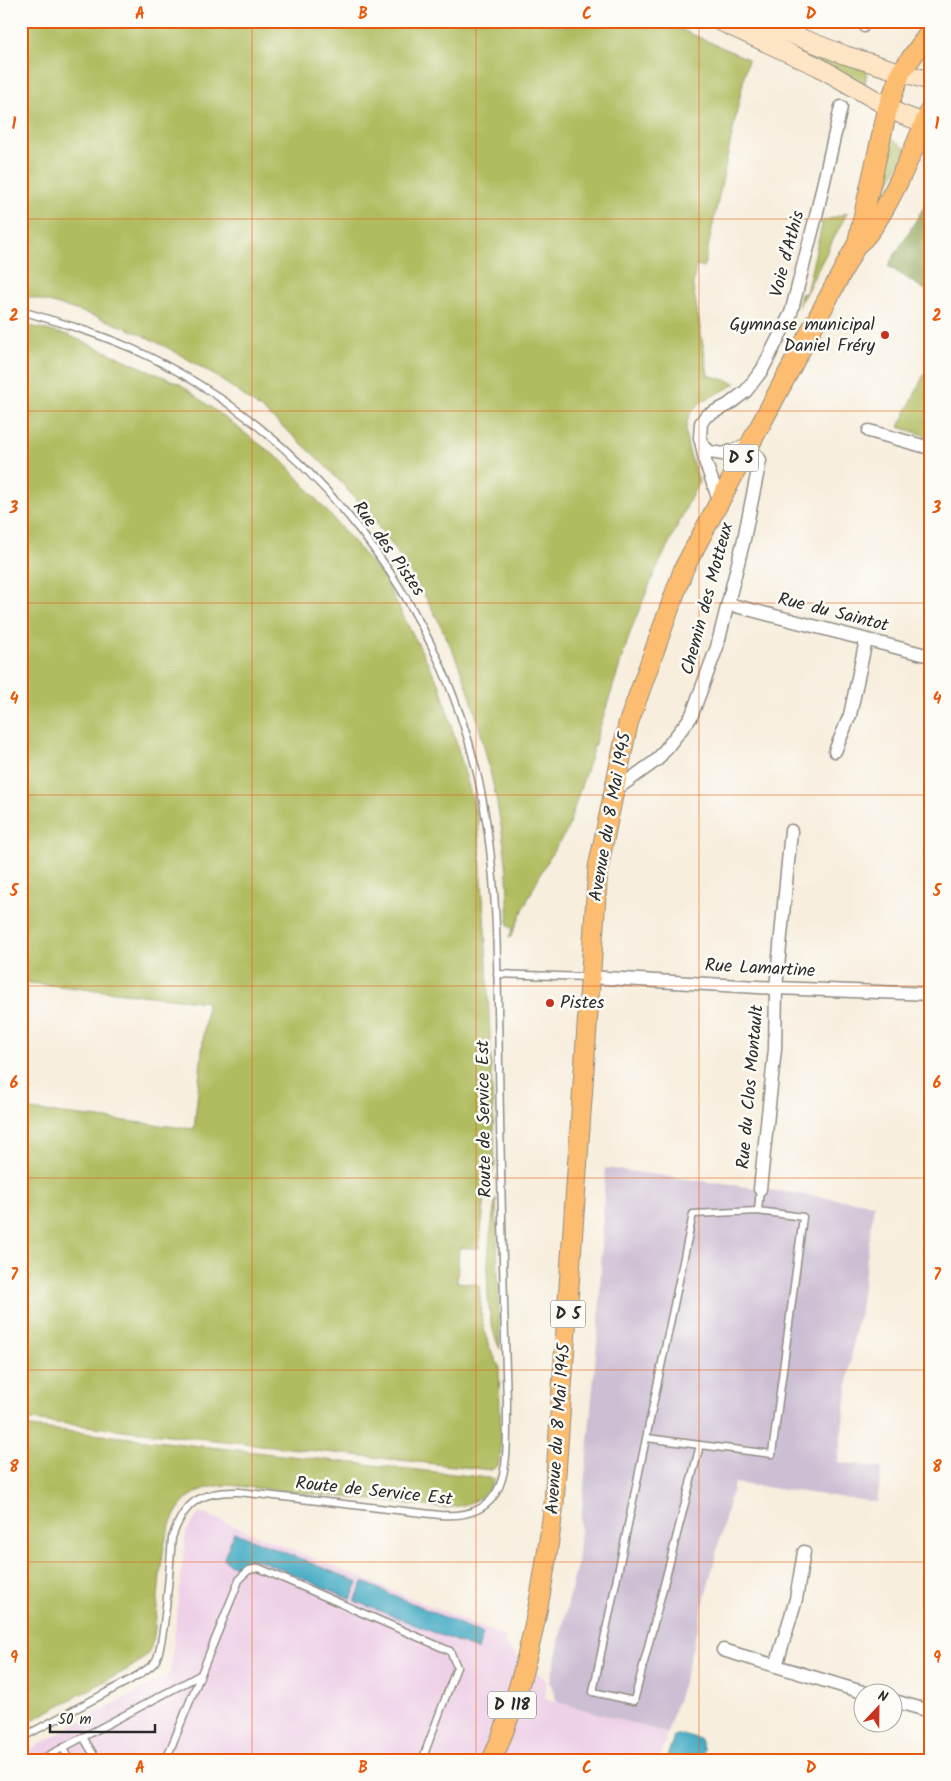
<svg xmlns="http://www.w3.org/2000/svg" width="951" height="1781" font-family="Kalam,sans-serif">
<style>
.built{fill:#eed0e7}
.industrial{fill:#ccbed3}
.green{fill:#b0bc5e;stroke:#6e7444}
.forest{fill:#8ca455;stroke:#5c6840}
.water{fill:#44abc4;stroke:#386b78}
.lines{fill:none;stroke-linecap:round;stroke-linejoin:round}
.service-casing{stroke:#918c84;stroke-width:9}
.minor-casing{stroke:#918c84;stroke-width:15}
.secondary-casing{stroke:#918c84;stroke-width:20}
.primary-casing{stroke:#918c84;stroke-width:21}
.service{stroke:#fff;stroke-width:6}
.minor{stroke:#fff;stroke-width:12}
.secondary{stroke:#fee5c5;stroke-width:18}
.primary{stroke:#fcbd6f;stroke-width:19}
.grid{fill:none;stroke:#e8590c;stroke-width:1;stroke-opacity:0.55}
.poi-dot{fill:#c8321e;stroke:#fdfcf7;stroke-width:2}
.labels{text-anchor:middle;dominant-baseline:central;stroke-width:5;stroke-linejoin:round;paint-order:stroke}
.shield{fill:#fdfcf7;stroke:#6a6a68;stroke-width:1}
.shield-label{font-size:16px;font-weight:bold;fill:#2b2b2b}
.street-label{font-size:18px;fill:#2b2b2b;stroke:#fdfcf7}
.poi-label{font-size:18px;fill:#2b2b2b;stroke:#fdfcf7;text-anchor:end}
.neatline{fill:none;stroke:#e8590c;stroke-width:2}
.grid-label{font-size:16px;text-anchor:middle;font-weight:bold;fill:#e8590c}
</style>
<rect width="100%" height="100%" fill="#fdfcf7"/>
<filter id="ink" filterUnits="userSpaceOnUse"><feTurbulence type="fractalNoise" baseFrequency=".02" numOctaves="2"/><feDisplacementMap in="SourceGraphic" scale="10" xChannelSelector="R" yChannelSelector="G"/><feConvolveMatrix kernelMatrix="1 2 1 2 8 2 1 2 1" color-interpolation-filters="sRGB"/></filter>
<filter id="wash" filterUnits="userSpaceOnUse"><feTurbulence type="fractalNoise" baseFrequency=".0096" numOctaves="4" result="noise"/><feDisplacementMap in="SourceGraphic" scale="20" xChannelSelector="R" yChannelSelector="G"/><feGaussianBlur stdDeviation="1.12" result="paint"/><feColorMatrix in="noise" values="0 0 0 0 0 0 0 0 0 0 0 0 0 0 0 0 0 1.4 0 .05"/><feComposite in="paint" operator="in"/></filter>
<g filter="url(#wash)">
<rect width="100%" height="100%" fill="#f7eedd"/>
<!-- built -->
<path class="built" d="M200,1512l306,125 -2,7 42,36 -1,19 122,34 -7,27h-639v-6l149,-80 16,-142z"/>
<!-- industrial -->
<path class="industrial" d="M605,1168l269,36 -15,113 -4,12 -17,133 44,6 -5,34 -143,-19 -47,186 -20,64 -110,-31 -7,-20 27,-118 22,-244z"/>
<!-- green -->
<g class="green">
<path d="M23,21h518c14,6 26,8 40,0h81l86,38 -44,208 -8,-2 -3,21 15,89 28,8c-10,7 -20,11 -31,17 -33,19 -15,53 -6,81l-45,93 -23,56 -64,201c-24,32 -40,70 -56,106h-2l4,-9 -5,-2c2,-55 -7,-110 -20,-163 -7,-29 -14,-59 -25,-87 -56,-147 -181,-275 -323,-342 -38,-17 -78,-29 -119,-39z"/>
<path d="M729,21h21l117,47 -2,17z"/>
<path d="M888,137l19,12 -24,47 -8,3z"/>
<path d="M847,213l-49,95 3,-14 5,-1 16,-68 -2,-3z"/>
<path d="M21,324l47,11 112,49 106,80 96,111 58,111 38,133 9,143 8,202 -10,34 -6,50h-20l-2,34 22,2 3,37 7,25 10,20 2,89 -3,11 -7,4 -470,-51v-310l173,20 13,-127 -186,-20z"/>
<path d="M930,362v75l-31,-10z"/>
<path d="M496,1198l4,151c-20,-41 -12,-108 -4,-151z"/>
<path d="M21,1426l459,51 15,2c-12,21 -24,26 -49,29l-218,-23c-71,1 -65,79 -72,131 -1,13 -2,30 -10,40 -4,5 -11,8 -16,12l-109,58z"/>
</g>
<!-- forest -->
<path class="forest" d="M930,197v96l-42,-27z"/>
<!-- water -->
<g class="water">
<path d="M234,1532l124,50 -7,17 -92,-39h-11l-12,6 -8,-2 -4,-6z"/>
<path d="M363,1582l120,52 -5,16 -123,-49z"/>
<path d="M682,1734l18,5 4,11 -4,10h-34l8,-24z"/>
</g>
</g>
<g filter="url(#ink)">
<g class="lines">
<defs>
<g id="service">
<path d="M864,29l1,-8"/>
<path d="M21,311c38,11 76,22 112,38 180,81 315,260 350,453 16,86 14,175 16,263 2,112 4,224 8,336 -1,53 9,120 -67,114l-201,-23c-38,-1 -55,9 -67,46 -2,22 -7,110 -17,124 -7,8 -17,13 -25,18l-109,58"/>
<path d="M497,974l91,3"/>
<path d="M758,1211l45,6 -31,237 -72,-9 -66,256 -41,-9 100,-478z"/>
<path d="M758,1211l2,-22"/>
<path d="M647,1438l53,7"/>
<path d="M83,1737l14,23"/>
<path d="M63,1748l6,12"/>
<path d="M40,1760l160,-85"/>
<path d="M166,1760l74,-182 9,-8 10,-2 191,83 7,16 -35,93"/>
</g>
<g id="minor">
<path d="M869,431l61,17"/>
<path d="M702,445l3,16 14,39"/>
<path d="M728,604l202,52"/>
<path d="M835,751l15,-36 16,-75"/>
<path d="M614,791l43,-31 34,-43 26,-70 27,-108 16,-79 -12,-15 -25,9 -13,-2 -8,-7 -2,-7 1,-15 5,-7 22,-11 18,-14 16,-21 29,-57 25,-97 25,-109"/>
<path d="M589,977l187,11 154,6"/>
<path d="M760,1189l15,-140 1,-61 15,-157"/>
<path d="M723,1650l146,44"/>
<path d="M776,1666l20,-67 8,-47"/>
<path d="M894,1701l36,10"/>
</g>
<g id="secondary">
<path d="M719,21l100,46 81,47 30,11"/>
<path d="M757,21l88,34 85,26"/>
</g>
<g id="primary">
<path d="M860,242c22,-17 59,-104 70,-132"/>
<path d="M492,1760c36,-82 51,-169 62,-257l44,-635 30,-144 56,-156 173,-324 31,-137 13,-35 29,-40"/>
</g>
</defs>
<!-- service casing -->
<use href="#service" class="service-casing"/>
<!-- minor casing -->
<use href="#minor" class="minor-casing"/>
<!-- secondary casing -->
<use href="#secondary" class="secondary-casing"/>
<!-- primary casing -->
<use href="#primary" class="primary-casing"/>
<!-- service -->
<use href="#service" class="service"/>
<!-- minor -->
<use href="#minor" class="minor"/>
<!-- secondary -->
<use href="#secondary" class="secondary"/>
<!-- primary -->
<use href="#primary" class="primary"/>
</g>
</g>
<!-- grid -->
<path class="grid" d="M252,21v1739M476,21v1739M699,21v1739M21,219h909M21,411h909M21,603h909M21,795h909M21,986h909M21,1178h909M21,1370h909M21,1562h909"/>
<!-- markers -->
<g class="poi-dot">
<circle cx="885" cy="335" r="5"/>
<circle cx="550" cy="1003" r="5"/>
</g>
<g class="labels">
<!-- shield labels -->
<g class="shield">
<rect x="723.5" y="444.5" width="35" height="27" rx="4"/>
<rect x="550.5" y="1300.5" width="35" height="27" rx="4"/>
<rect x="488" y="1691.5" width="48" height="27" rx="4"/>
</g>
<g class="shield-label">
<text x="741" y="458">D 5</text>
<text x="568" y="1314">D 5</text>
<text x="512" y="1705">D 118</text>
</g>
<!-- street labels -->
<g class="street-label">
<text transform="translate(788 254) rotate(-75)">Voie d'Athis</text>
<text transform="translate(388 549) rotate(55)">Rue des Pistes</text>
<text transform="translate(708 599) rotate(-75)">Chemin des Motteux</text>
<text transform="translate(833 613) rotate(14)">Rue du Saintot</text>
<text transform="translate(611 817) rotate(-80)">Avenue du 8 Mai 1945</text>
<text transform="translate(760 969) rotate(3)">Rue Lamartine</text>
<text transform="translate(751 1087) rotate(-85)">Rue du Clos Montault</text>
<text transform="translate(485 1119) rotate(-91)">Route de Service Est</text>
<text transform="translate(559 1429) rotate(-86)">Avenue du 8 Mai 1945</text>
<text transform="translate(374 1492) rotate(6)">Route de Service Est</text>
</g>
<!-- poi labels -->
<g class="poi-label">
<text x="875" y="325">Gymnase municipal<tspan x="875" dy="21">Daniel Fréry</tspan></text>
<text x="560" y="1003" text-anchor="start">Pistes</text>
</g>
</g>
<!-- margin -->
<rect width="951" height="1781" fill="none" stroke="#fdfcf7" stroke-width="55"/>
<!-- north arrow -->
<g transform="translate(878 1708) rotate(22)"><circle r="24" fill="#fdfcf7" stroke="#a9a8a5"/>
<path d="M0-4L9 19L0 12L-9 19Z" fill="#c8321e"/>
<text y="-8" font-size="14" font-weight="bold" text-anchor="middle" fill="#2b2b2b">N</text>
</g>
<!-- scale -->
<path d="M50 1724v8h105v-8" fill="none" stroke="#2b2b2b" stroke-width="2.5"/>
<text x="58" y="1724" font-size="15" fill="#2b2b2b" stroke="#fdfcf7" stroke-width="4" paint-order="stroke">50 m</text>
<rect x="28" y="28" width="896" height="1726" class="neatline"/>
<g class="grid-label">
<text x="140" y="19">A</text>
<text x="363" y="19">B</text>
<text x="587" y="19">C</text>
<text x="811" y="19">D</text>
<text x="14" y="129">1</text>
<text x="937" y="129">1</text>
<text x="14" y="321">2</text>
<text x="937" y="321">2</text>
<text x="14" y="513">3</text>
<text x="937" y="513">3</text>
<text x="14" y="704">4</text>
<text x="937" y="704">4</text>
<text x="14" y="896">5</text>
<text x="937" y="896">5</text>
<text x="14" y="1088">6</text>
<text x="937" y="1088">6</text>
<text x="14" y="1280">7</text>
<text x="937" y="1280">7</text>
<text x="14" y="1472">8</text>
<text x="937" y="1472">8</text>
<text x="14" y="1663">9</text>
<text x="937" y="1663">9</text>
<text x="140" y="1773">A</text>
<text x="363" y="1773">B</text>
<text x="587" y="1773">C</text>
<text x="811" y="1773">D</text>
</g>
</svg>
